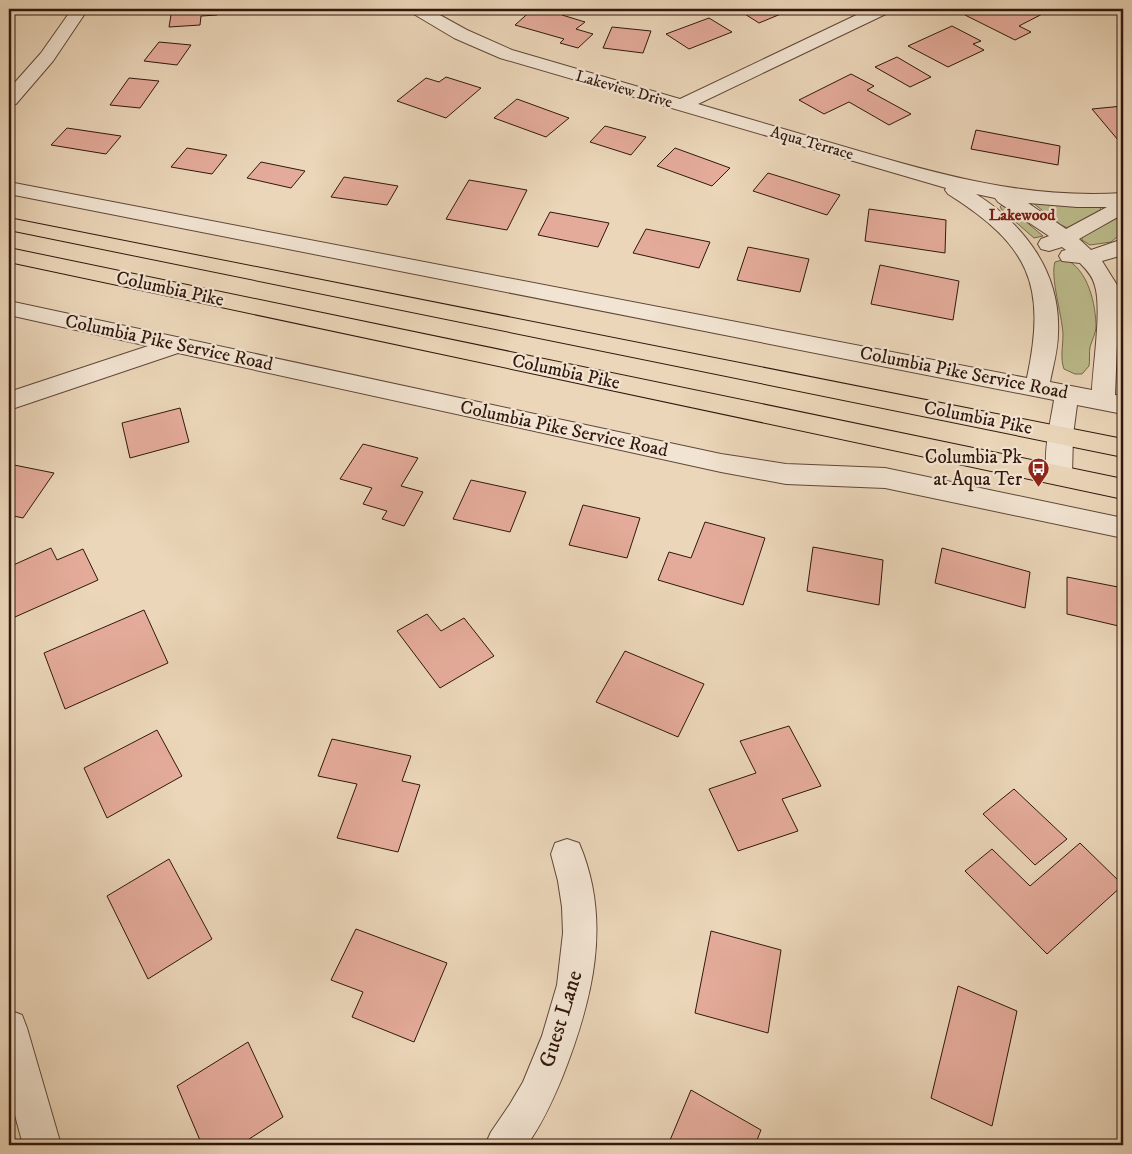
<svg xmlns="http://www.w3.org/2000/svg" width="1132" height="1154" font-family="'IM FELL DW Pica',serif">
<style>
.green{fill:#bcbc8c;stroke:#766a4c}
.building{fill:#e4ab9a;stroke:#31170d}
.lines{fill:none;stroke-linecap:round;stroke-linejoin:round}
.street-casing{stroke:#604738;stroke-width:2}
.primary-casing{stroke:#31170d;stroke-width:2}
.street{fill:#f2e4d2;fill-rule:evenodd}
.primary{fill:#ebd6b9;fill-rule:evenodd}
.labels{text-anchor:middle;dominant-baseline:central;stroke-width:4.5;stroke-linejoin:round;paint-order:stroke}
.far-street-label{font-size:16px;fill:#31170d;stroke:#f2e4d2}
.far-neighbourhood-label{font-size:16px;font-weight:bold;fill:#7a1f14;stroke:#f2e4d2}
.street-label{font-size:19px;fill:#31170d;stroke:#f2e4d2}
.poi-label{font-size:19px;fill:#31170d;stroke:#f2e4d2;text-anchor:end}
.near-street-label{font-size:22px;fill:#31170d;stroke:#f2e4d2}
</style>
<rect width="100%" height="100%" fill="#ebd6b9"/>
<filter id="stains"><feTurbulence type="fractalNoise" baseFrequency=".004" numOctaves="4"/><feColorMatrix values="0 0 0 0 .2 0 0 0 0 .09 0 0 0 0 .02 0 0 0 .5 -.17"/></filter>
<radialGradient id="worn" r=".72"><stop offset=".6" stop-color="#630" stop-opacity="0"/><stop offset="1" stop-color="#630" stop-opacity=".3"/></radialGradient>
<!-- green -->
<g class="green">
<path d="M1033,203l65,3 5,5 -35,17 -7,-3z"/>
<path d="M1002,205l16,10 25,21 -9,2 -32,-28 -2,-3z"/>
<path d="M1123,215v17l-12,10 -21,3 -8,-5v-3z"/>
<path d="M1065,259c23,10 31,45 31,69 -1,7 -4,12 -6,19 -1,5 0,13 -1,19l-7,8h-7l-11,-5c-4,-11 -1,-23 -1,-35 -1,-19 -13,-57 -8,-72z"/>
</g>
<!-- building -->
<g class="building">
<path d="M172,9h46l-1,6 -16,1 -1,9 -31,2z"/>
<path d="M533,9h22l11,3 -4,3 23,7 -9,7 17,5 -15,14 -18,-5 4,-4 -49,-14z"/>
<path d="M737,9h56l-34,14z"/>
<path d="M978,9h65l5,2 -29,15 12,6 -16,8 -50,-25z"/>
<path d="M709,18l23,14 -43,17 -23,-15z"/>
<path d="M952,26l29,15 -8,3 11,6 -36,17 -40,-21z"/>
<path d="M612,27l39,4 -8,22 -40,-5z"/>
<path d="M159,42l32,3 -14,20 -33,-4z"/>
<path d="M897,57l34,20 -21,10 -35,-20z"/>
<path d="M851,74l23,12 -7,4 44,24 -22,11 -40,-23 -25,12 -25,-14z"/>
<path d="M446,77l35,11 -35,30 -49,-17 29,-23 13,4z"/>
<path d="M129,78l30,3 -19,27 -30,-3z"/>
<path d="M517,99l52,19 -23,19 -52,-19z"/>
<path d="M1123,106v33l-5,1 -26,-31z"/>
<path d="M605,126l41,11 -15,18 -41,-13z"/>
<path d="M67,128l54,8 -15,18 -55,-9z"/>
<path d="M976,130l84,16 -2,19 -87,-16z"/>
<path d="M187,148l40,7 -15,19 -41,-7z"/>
<path d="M675,148l55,20 -18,18 -55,-20z"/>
<path d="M261,162l44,9 -14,17 -44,-10z"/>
<path d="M768,173l72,22 -13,20 -74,-24z"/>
<path d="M344,177l54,9 -11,19 -56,-8z"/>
<path d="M469,180l58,10 -20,40 -61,-11z"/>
<path d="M869,209l77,11 -1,33 -80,-12z"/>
<path d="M550,212l59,11 -11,24 -60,-12z"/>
<path d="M646,229l64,13 -11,26 -66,-15z"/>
<path d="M748,247l61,12 -9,33 -63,-12z"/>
<path d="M880,265l79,16 -6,39 -82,-16z"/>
<path d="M180,408l9,34 -59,16 -8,-35z"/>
<path d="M363,444l55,14 -17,28 22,6 -19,34 -22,-7 5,-8 -24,-7 9,-16 -32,-9z"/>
<path d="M9,464l45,9 -31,45 -14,-3z"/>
<path d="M471,480l55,12 -16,40 -57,-13z"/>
<path d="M583,505l57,13 -13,40 -58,-13z"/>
<path d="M705,522l60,16 -22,67 -85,-25 11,-28 22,6z"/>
<path d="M813,547l70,13 -4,45 -72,-14z"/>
<path d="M51,548l6,12 26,-11 15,31 -83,37 -6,-14v-36z"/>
<path d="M942,548l88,24 -5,36 -90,-25z"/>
<path d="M1067,577l56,11v39l-56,-13z"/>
<path d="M144,610l24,53 -103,46 -21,-56z"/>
<path d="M427,614l14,17 23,-13 30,38 -54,32 -43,-57z"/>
<path d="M625,651l79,33 -26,53 -82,-35z"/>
<path d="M789,726l32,60 -39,13 16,32 -60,20 -29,-62 47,-16 -16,-32z"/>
<path d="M157,730l25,46 -75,42 -23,-50z"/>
<path d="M332,739l79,17 -9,25 18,4 -22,67 -61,-14 20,-54 -39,-8z"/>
<path d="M1014,789l53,50 -32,26 -52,-51z"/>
<path d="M1080,843l43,42 -76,69 -82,-83 27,-22 38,37z"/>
<path d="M169,859l43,80 -64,40 -41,-83z"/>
<path d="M356,929l91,34 -33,79 -62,-25 11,-25 -32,-12z"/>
<path d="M711,931l70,19 -13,83 -73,-20z"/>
<path d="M958,986l59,25 -25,115 -61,-28z"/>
<path d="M248,1042l35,75 -43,28h-38l-25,-59z"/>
<path d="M691,1090l70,40 -6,15h-87z"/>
</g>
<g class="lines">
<defs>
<g id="street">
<path d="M72,9h16l-35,52 -37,43 -7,2v-17l32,-36z"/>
<path d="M410,9h19l38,21 45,20 168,49 189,-90h21l-2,4 -190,91c54,16 107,31 161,47 89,26 171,48 264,42v21l-44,25 12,11 32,-11v16l-21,6 15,24 2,11 -4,99 8,1v18l-46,-9 -4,30 -1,40 -4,7 -9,3 -9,-3c-10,-18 1,-62 4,-82l-1045,-206v-12l1018,196c20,-94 2,-133 -79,-184l-3,-4 1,-2 -446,-130 -46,-20 -42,-25zM976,194l19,4 3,4 51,34 -8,3 -3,5 3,5 8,2 13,-4 4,3 -4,1 -3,5 3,5 18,2c7,7 13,14 15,23 7,23 -2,79 -3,104l-42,-8c3,-16 8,-32 8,-49 3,-60 -33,-108 -82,-139zM1028,203l49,4h30l-41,22z"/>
<path d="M9,301l712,153 65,10 99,4 238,50v20l-238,-50 -99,-4 -65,-12 -543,-119 -169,57v-18l139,-46 -139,-31z"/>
<path d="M567,839l12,4c34,79 13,159 -17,235 -10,24 -20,46 -35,67h-42l6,-13 19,-28 13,-22 19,-46 15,-51 6,-52 -1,-26 -4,-26 -7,-27 4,-11z"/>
<path d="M9,1010l13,5 5,13 34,117h-38l-14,-52z"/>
</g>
<g id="primary">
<path d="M9,218l1114,221v18l-1114,-227z"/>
<path d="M9,248l1114,231v20l-1114,-237z"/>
</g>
</defs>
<!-- street casing -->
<use href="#street" class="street-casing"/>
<!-- primary casing -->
<use href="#primary" class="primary-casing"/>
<!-- street -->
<use href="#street" class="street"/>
<!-- primary -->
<use href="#primary" class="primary"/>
</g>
<!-- icons -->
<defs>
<symbol id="bus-pin" viewBox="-11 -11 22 30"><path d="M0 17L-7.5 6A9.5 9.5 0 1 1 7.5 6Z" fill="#8f2418" stroke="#f2e4d2"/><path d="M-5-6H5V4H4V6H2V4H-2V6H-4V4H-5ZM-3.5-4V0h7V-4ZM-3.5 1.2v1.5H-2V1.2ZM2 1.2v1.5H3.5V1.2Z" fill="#fff"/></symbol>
</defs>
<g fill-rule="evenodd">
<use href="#bus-pin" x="1026" y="456" width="25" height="34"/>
</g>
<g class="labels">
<!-- far-street labels -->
<g class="far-street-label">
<text transform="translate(624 89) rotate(16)">Lakeview Drive</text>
<text transform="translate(812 143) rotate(16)">Aqua Terrace</text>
</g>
<!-- far-neighbourhood labels -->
<g class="far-neighbourhood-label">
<text x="1022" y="215">Lakewood</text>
</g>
<!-- street labels -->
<g class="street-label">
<text transform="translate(170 289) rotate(12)">Columbia Pike</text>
<text transform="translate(169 343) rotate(12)">Columbia Pike Service Road</text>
<text transform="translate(566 372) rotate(12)">Columbia Pike</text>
<text transform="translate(964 373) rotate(11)">Columbia Pike Service Road</text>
<text transform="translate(978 418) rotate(11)">Columbia Pike</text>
<text transform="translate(564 429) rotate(12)">Columbia Pike Service Road</text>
</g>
<!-- poi labels -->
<g class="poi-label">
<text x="1022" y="457">Columbia Pk<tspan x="1022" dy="22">at Aqua Ter</tspan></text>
</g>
<!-- near-street labels -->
<g class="near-street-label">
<text transform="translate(561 1019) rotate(-73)">Guest Lane</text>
</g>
</g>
<!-- margin -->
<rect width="1132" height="1154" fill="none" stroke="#ebd6b9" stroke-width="30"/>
<rect x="10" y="10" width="1112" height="1134" fill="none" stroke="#31170d" stroke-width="2.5"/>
<rect x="15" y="15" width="1102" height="1124" fill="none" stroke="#31170d"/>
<rect width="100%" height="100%" filter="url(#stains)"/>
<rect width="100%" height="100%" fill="url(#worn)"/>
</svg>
